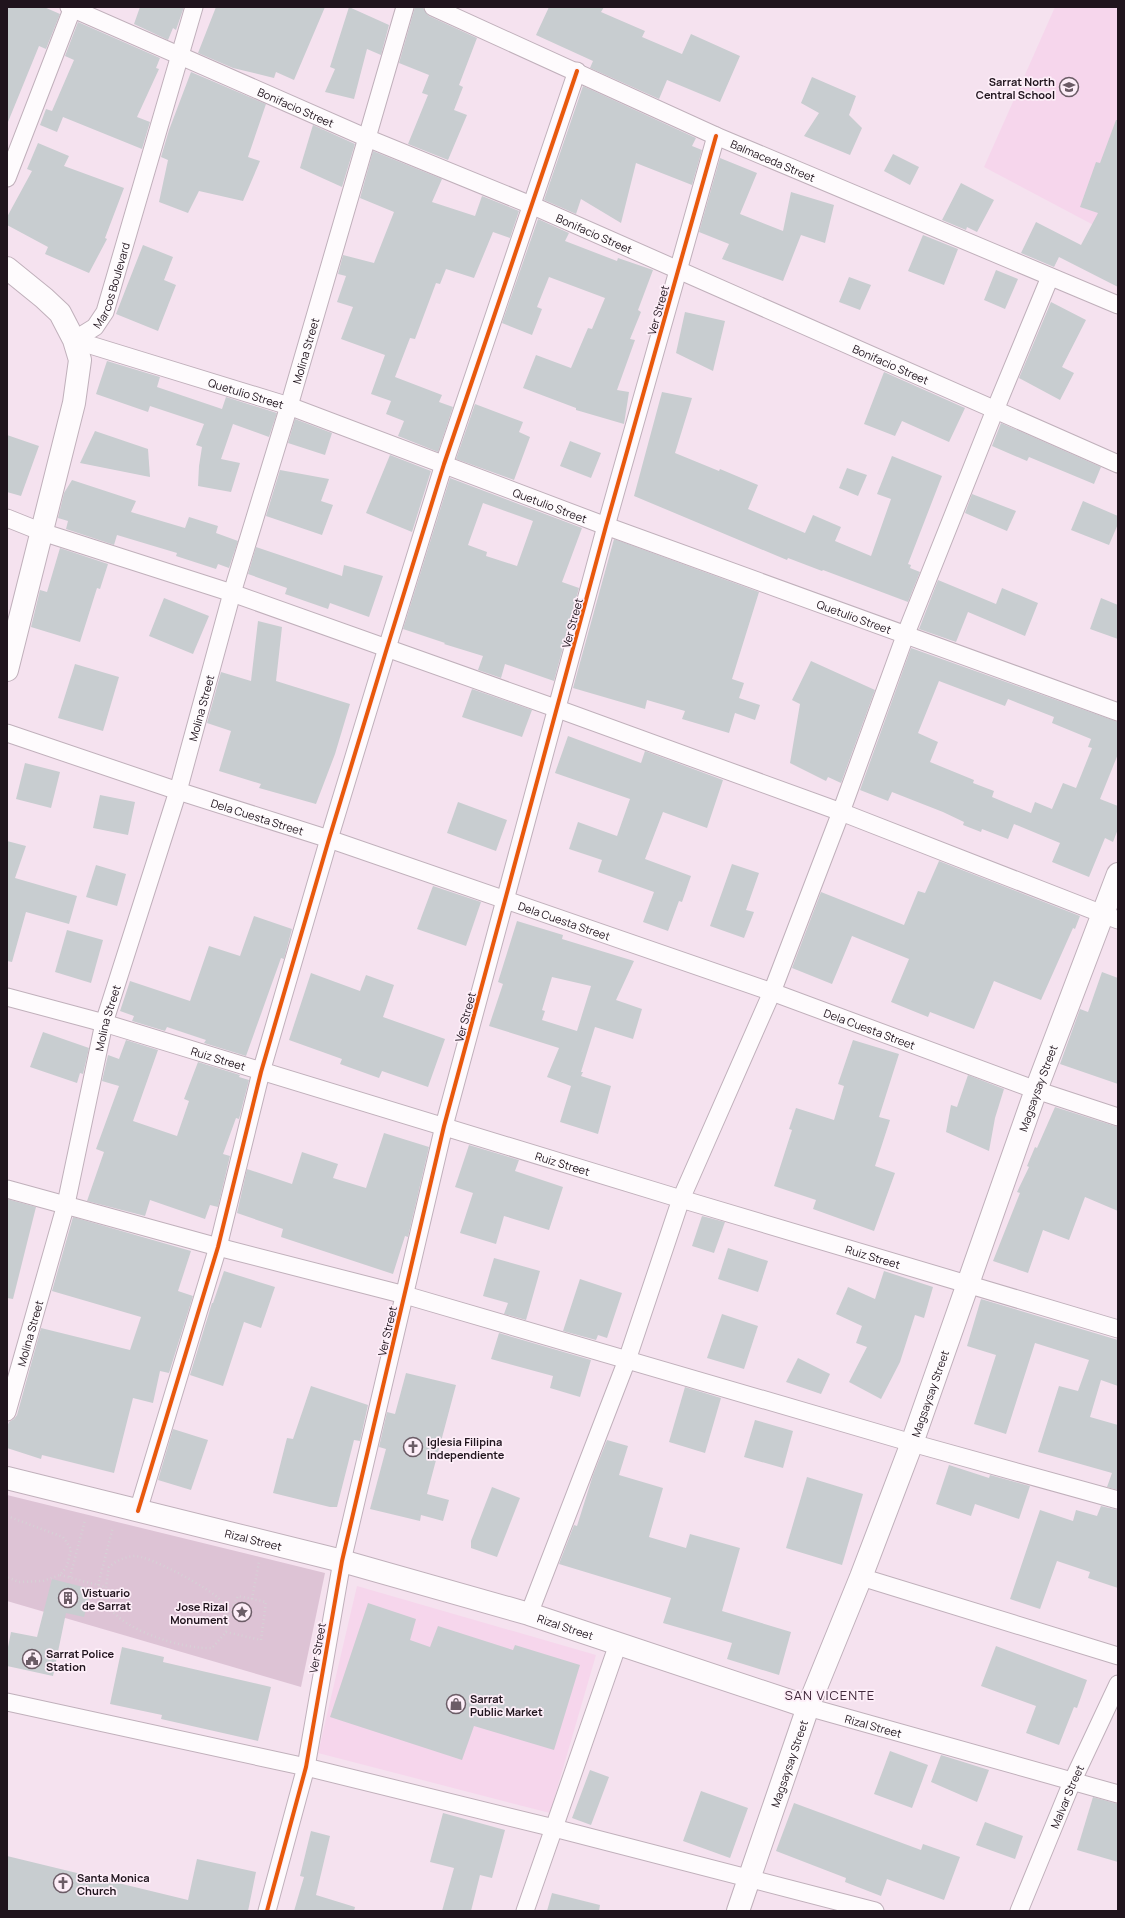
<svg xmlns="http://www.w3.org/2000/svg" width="1125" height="1918" font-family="Manrope,sans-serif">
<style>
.built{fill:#f6d6ec}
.green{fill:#ddc3d5}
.building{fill:#c8cdd0;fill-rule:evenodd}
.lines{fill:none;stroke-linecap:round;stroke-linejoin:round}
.street-casing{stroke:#c0b0bb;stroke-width:19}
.secondary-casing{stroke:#c0b0bb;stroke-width:24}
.path{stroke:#d7d1d6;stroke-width:2.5;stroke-dasharray:1 3;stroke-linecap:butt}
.street{stroke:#fefbfd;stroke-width:17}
.secondary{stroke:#fefbfd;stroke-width:22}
.cycleway-casing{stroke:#fdeef8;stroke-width:6}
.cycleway{stroke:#e8590c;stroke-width:4}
.labels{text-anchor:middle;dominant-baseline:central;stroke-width:3.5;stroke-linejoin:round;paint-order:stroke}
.poi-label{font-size:11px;font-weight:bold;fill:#20141d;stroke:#fdeef8;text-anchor:start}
.street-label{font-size:11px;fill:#20141d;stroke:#fdeef8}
.quarter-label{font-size:13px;letter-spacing:1px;fill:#402639;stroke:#fdeef8}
</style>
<rect width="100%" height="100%" fill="#f5e2ef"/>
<!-- built -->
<g class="built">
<path d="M1055,7h63v231l-134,-71z"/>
<path d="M357,1586l239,69 -46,158 -232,-60z"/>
</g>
<!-- green -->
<path class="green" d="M7,1495l318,78 -24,114 -294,-86z"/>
<!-- building -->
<g class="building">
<path d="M7,7h37l16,7 -14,35 -7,-3 -31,76z"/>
<path d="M140,7h44l-8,23 -3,-2 -5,12 -34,-16z"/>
<path d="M216,7h109l-31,73 -18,-8 -2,6 -41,-10 -35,-15z"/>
<path d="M349,7l40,18 -8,30 -14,-6 -13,50 -29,-7 10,-23 -5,-2z"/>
<path d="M415,7l8,1 6,8 48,22 -18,47 4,2 -9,23 13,5 -19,45 -40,-16 20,-49 -6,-2 7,-18 -30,-12z"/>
<path d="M549,7h55l-3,5 44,19 -3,6 40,17 9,-20 49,22 -20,46 -53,-22 -8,19 -69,-31 3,-7 -57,-26z"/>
<path d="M78,22l82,36 -4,10 3,1 -22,48 13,5 -8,27 -79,-32 -6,15 -17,-7 6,-16 6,2 22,-51 -9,-4z"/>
<path d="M191,72l75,32 -18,53 12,4 -17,40 -44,-10 -11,22 -29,-11 9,-42 -7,-3 8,-27z"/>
<path d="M812,77l44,19 -7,19 13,13 -12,27 -46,-19 15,-23 -18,-10z"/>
<path d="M583,86l113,52 -4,8 10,4 -10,35 -56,-22 -15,60 -40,-24 -5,15 -32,-14z"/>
<path d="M1116,120h2v167l-59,-30 -5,10 -33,-14 15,-31 45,23 17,-32 -18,-6 16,-45 4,1z"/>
<path d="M313,125l42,19 -13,43 -42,-19z"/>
<path d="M38,143l31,13 -5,10 60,22 -19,50 2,1 -18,34 -44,-19 3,-7 -41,-22v-8l25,-46 -5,-2z"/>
<path d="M373,151l69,28 -10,23 43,14 7,-20 37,15 -9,27 -17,-6 -19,46 -28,-9 -6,15 -4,-1 -21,56 -5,-1 -15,39 47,18 -3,7 14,5 -15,45 -40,-16 6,-15 -18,-7 5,-13 -20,-7 14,-39 -44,-16 12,-32 -16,-5 9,-26 -8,-2 5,-19 31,8 20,-51 -34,-14z"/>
<path d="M893,154l26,13 -9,18 -26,-14z"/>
<path d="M720,158l37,15 -17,41 43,17 8,-39 43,13 -9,38 -24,-8 -18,46 -61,-22 7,-15 -30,-12z"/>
<path d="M961,183l33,17 -17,32 -10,-5 -1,3 -24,-10z"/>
<path d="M538,219l31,14 -4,8 52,20 1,-3 35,12 -15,40 3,2 -11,27 5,1 -18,50 12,2 -5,32 -48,-14v-2l-53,-20 13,-33 35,13 17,-40 4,1 13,-31 -56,-21 -12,30 5,2 -10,26 -30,-12z"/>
<path d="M923,235l35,14 -14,36 -36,-14z"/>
<path d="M143,245l30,12 -9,23 12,5 -18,46 -42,-17z"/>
<path d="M996,270l22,9 -13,30 -21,-9z"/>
<path d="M849,277l22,8 -11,25 -21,-8z"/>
<path d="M1051,302l35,18 -24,47 12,6 -14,27 -41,-22z"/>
<path d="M685,312l40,9 -12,50 -37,-18z"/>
<path d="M107,361l53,16 -3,10 65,22 4,-12 51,16 -8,24 -36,-13 -12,35 19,4 -9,29 -33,-6 1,-20 3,-19 -6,-2 8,-21 -54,-18 -2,6 -52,-18z"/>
<path d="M884,372l81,36 -16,34 -47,-21 -7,15 -31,-12z"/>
<path d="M662,392l30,6 -17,55 44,18 1,-2 38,16 -10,24 57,24 8,-18 28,12 -6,14 36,15 20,-57 -14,-5 15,-38 50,20 -34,88 3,1 -1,3 10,4 -12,30 -85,-32 -1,1 -34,-13 -1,2 -153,-64z"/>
<path d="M475,404l48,18 -4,10 11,5 -16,43 -58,-21z"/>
<path d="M295,419l37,14 -7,22 -37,-12z"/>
<path d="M1001,423l100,44 -7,17 -65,-27 -2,4 -35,-15z"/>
<path d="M95,431l53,18 2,28 -70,-14z"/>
<path d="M7,435l32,11 -18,50 -14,-4z"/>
<path d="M570,441l31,12 -10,25 -31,-12z"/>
<path d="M390,455l41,16 -19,61 -46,-19z"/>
<path d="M847,468l20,7 -9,21 -19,-8z"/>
<path d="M280,470l49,9 -8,22 12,4 -11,30 -56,-19z"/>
<path d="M450,478l132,50 -20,54 17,6 -25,93 -49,-17 -4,14 -23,-8 5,-14 -39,-12 1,-1 -42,-14zM483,503l50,18 -16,45 -31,-10 1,-4 -19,-7z"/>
<path d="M72,480l64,21 -5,11 54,16 4,-11 29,9 -2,7 22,8 -9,27 -11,-4 -2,5 -40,-13 1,-3 -60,-18 -3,10 -48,-16 2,-8 -10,-3 6,-25z"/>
<path d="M972,494l44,17 -9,20 -42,-18z"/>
<path d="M1083,501l35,15v8l-9,21 -38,-15z"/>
<path d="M614,539l145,53 -27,87 12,4 -5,15 21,7 -5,15 -20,-7 -6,20 -47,-14 3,-8 -38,-11 -2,9 -72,-21z"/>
<path d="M256,547l86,29 2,-11 39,11 -14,41 -39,-14 -2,6 -43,-15 2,-6 -39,-14z"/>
<path d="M60,548l48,16 -8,25 -3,-1 -17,54 -49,-15 9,-37 7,2z"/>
<path d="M938,580l58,24 6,-16 36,15 -13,33 -57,-24 -12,30 -37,-13z"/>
<path d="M164,598l45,18 -16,38 -44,-18z"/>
<path d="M1101,598l17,7v34l-28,-10z"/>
<path d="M258,621l24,6 -6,54 74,23 -15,50 -19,50 -57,-16 2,-4 -42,-13 12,-40 -24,-8 14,-51 30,9z"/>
<path d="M911,648l207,74v32l-18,45 18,7v23l-5,13 -8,-4 -16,39 -37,-15 8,-19 -46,-19 -6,15 -26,-10 -1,3 -18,-7 1,-3 -21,-10 -51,-20 -4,9 -28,-11zM939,681l66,25 3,-7 46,18 -2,6 39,16 -3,8 4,1 -16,40 -13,-5 -11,26 -17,-7 -4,11 -39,-16 2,-6 -21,-8 1,-3 -44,-18 8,-20 -20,-9z"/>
<path d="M811,661l64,29 -34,93 -13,-6 -2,4 -36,-18 10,-59 -8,-4z"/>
<path d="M75,664l44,13 -16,54 -45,-13z"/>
<path d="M472,689l60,21 -10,27 -60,-20z"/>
<path d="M568,736l73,27 4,-12 78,29 -16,48 -44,-16 -18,47 46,17 -9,26 -3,-1 -11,30 -25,-9 11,-30 -56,-20 4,-12 -33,-11 9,-27 39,14 13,-37 -75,-26z"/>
<path d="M25,763l35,9 -9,36 -35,-9z"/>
<path d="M100,795l35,7 -7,33 -35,-7z"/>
<path d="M458,802l49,18 -11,31 -49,-18z"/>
<path d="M7,841l19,5 -11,32 62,18 -8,28 -43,-12 -14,50 -5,-1z"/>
<path d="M939,861l141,55 -5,13 -2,-1 -32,72 -47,-19 -20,48 -44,-17 -2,5 -37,-15 18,-43 -57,-23 -20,48 -40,-16 29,-76 83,33 14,-34 7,2z"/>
<path d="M732,864l27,9 -13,37 8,2 -10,26 -34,-12z"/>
<path d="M96,865l30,9 -9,32 -31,-9z"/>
<path d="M433,886l48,16 -15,44 -49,-17z"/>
<path d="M254,916l38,13 -8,30 -3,-1 -35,98 -42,-13 2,-3 -39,-13 -2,4 -33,-10 2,-5 -14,-5 10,-30 60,20 19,-55 31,10z"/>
<path d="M517,921l46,14 -1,4 72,22 -18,39 26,9 -9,30 -38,-12 -14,45h2l-2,4 30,10 -13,48 -38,-12 11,-36 -24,-9 12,-29 -70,-22 14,-42 -5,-2zM552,977l39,9 -14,45 -35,-11 3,-9 -3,-1z"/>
<path d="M67,930l36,10 -12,43 -36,-11z"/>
<path d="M1102,972l16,6v106l-58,-20 20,-55 8,3z"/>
<path d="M311,973l49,18 6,-16 28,10 -11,32 62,22 -17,48 -46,-16 -3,7 -39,-14 2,-5 -53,-19z"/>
<path d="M43,1032l46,16 -6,26 -3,-1 -3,10 -47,-16z"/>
<path d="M126,1040l32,10 -25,71 44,15 12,-35 -5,-2 14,-37 42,13 -1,2 10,3 -10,39 -3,-1 -13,36 7,2 -12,51 -8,-2 -5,14 -55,-19 -5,16 -58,-15 17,-49 -8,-3 23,-63 -17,-5 6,-26 11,4z"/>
<path d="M853,1040l46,14 -20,63 11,3 -15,46 20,7 -21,58 -61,-22 3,-9 -42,-14 18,-56 -3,-1 7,-21 38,12 10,-34 -6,-2z"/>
<path d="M968,1075l36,14 -9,29 -6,33 -43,-19 5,-27 6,2z"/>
<path d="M1055,1107l63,20v84l-33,-14 -16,43 -26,-10 -15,43 -35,-12 27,-68 -3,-1 12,-25 -2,-1 8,-19 2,1z"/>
<path d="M384,1133l45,14 -21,90 -3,-1 -12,38 -112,-37 2,-8 -46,-16 10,-44 45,15 10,-32 36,12 -5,14 33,10z"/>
<path d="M469,1145l50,15 -4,11 48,16 -14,43 -45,-14 -8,28 -36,-11 13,-40 -18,-6z"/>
<path d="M7,1199l29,8 -23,92 -6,-1z"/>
<path d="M702,1216l23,6 -11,31 -22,-7z"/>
<path d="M73,1217l118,34 -13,40 15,5 -24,77 -9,-2 -7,32 -20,-5 -19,75 -72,-18 -1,4 -34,-11v-21l2,-5 5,-3 3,-4 24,-87 89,22 11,-33 -89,-26z"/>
<path d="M728,1248l40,13 -10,31 -40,-13z"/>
<path d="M494,1258l46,13 -14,49 -22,-6 4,-11 -25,-7z"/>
<path d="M224,1271l51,16 -14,41 -17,-6 -21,64 -33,-11 22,-72h1z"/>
<path d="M884,1271l49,16 -9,31 -9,-3 -15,47 -19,37 -32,-17 18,-35 -11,-4 6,-17 -26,-12 12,-27 27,12z"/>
<path d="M580,1279l42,14 -15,45 -9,-3 -2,5 -33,-9z"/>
<path d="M981,1299l137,41v46l-17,-6 -11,37 28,8v65l-11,-3 5,-14 -74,-21 21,-66 19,5 11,-31 -54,-17 -29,91 -32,-10 22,-69 -29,-9z"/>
<path d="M722,1314l36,12 -14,43 -37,-11z"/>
<path d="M499,1333l92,27 -11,37 -30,-9 3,-12 -62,-17z"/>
<path d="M798,1358l32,16 -9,20 -35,-12z"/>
<path d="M406,1373l50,12 -29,109 22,6 -6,21 -22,-6 -1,6 -50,-12 16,-60 -7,-2 8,-35 8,2z"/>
<path d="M311,1386l57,19 -8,36 -6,-1 -17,67h-7l-57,-14 14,-55 6,1z"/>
<path d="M685,1387l36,11 -16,55 -36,-11z"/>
<path d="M755,1420l38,11 -10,37 -39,-11z"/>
<path d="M173,1429l35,11 -17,50 -33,-10z"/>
<path d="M607,1440l21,6 -9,29 44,13 -14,49 37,11 4,-14 50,14 -18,63 69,21 -12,43 -52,-16 5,-16 -69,-20 8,-25 -112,-34 15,-39 3,1 16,-51z"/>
<path d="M949,1465l40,13 1,-3 40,11 -11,33 -44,-15 -4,12 -35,-12z"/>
<path d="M807,1477l56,17 -21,71 -56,-17z"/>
<path d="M492,1487l28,11 -23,59 -26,-9v-7z"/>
<path d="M1101,1506l17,4v78l-30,-10 2,-6 -33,-11 -17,48 -30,-10 30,-89 33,11 3,-11 21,6z"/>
<path d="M52,1579l39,10 -7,28 -18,-4 -13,63 -46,-10v-14l4,-20 26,5z"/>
<path d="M368,1603l48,16 -6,21 20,7 8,-21 75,24 2,-5 65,20 -26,85 -80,-24 -12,34 -132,-43z"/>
<path d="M996,1646l91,34 -10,28 -3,-1 -15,38 -33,-12 10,-27 -55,-20z"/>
<path d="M122,1647l42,10 -1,5 108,25 -13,54 -97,-22 1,-4 -52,-11z"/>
<path d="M890,1751l38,14 -16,43 -38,-14z"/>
<path d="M941,1755l48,15 -12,32 -46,-20z"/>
<path d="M590,1770l19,7 -18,48 -19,-7z"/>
<path d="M701,1791l47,17 -18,50 -47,-17z"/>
<path d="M1093,1797l25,7v58l-41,-12z"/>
<path d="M794,1803l127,47 2,-6 37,13 -16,43 -57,-21 -6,17 -36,-14 1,-4 -70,-27z"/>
<path d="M443,1813l62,17 -13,48 -12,-3 -9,36h-29l12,-43 -24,-6z"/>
<path d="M985,1822l38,14 -8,23 -39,-14z"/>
<path d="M311,1831l19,5 -14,59 39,12 -1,4h-60l10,-34 -4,-1z"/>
<path d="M7,1856l181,44 9,-41 59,13 -8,39h-241z"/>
<path d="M552,1893l48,12 -1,6h-52z"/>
</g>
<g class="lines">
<defs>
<g id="street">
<path id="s1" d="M69,7l298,131 164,67 587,259"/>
<path id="s2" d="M433,7l283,129 402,169"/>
<path d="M7,178l66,-171"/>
<path id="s3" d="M74,340l215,66 317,120 512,186"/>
<path id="s4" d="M74,340l21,-13 10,-15 89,-305"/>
<path d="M7,518l35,14 190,61 326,116 283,103 277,108"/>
<path id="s5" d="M7,733l171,58 151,48 443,153 264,98 82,27"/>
<path id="s6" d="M7,997l97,26 577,176 437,130"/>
<path d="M7,1189l211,58 187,48 507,148 206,57"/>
<path id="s7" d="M7,1412l59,-208 38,-181 74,-232 54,-198 57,-187 116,-399"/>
<path d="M138,1511l80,-264 43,-175 68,-233 58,-191 57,-184 133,-393"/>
<path d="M861,1577l257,79"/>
<path d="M529,1614l98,-254 54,-161 91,-207 69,-180 64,-176 90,-226 55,-133"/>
<path d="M7,1702l299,65 248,61 321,83"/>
<path id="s8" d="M808,1707l310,87"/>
<path d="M267,1911l39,-144 36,-206 102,-435 162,-600 110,-390"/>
<path d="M525,1911l93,-267"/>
<path id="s9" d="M1019,1911l53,-129 46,-98"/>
</g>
<g id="secondary">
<path d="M7,268l37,30 16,15 14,27 6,20 -6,43 -67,267"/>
<path id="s10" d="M7,1478l335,83 187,53 279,93"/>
<path id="s11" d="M738,1911l70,-204 53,-130 51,-134 124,-353 82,-216"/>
</g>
</defs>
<!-- street casing -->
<use href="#street" class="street-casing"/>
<!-- secondary casing -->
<use href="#secondary" class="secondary-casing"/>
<!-- path -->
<g class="path">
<path d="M7,1516l56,21 8,12 -4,17 -7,9 -17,6 -24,1 -12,-5"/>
<path d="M60,1575l45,12"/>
<path d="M70,1577l15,-57"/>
<path d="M98,1585l15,-58"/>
<path d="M252,1599l7,-37"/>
<path d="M226,1632l35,8 5,-38 -28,-6 -10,21 -2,15 -14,16c-26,2 -93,-18 -104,-44 -4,-13 -1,-25 1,-37 7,-6 15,-10 25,-11 14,-1 73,31 84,42 5,4 7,13 10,19"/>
</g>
<!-- street -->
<use href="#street" class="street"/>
<!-- secondary -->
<use href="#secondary" class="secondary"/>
<defs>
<g id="cycleway">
<path d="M138,1511l80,-264 43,-175 68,-233 58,-191 57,-184 133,-393"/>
<path d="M267,1911l39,-144 36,-206 102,-435 162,-600 110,-390"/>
</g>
</defs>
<!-- cycleway casing -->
<use href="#cycleway" class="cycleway-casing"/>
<!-- cycleway -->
<use href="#cycleway" class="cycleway"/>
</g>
<!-- icons -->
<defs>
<symbol id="school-ring" viewBox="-11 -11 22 22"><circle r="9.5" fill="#fdeef8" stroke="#6b5c66" stroke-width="1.5"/><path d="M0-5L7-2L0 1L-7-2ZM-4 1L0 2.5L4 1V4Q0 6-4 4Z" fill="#6b5c66"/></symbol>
<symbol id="church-ring" viewBox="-11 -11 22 22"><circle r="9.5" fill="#fdeef8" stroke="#6b5c66" stroke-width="1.5"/><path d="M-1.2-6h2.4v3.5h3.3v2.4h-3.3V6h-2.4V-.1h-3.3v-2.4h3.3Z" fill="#6b5c66"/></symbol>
<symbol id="building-ring" viewBox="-11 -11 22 22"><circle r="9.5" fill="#fdeef8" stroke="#6b5c66" stroke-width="1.5"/><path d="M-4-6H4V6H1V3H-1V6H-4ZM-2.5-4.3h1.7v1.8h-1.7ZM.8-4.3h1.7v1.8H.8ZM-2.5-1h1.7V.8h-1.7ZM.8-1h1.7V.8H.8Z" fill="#6b5c66"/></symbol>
<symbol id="sight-ring" viewBox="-11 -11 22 22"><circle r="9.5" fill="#fdeef8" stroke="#6b5c66" stroke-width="1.5"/><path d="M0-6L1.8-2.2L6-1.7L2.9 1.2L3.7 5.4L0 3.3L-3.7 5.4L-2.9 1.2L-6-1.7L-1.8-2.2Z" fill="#6b5c66"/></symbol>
<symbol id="civic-ring" viewBox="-11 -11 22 22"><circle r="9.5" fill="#fdeef8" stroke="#6b5c66" stroke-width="1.5"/><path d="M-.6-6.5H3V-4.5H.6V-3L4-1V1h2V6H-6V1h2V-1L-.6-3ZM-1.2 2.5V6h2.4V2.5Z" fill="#6b5c66"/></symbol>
<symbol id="shop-ring" viewBox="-11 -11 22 22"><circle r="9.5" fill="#fdeef8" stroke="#6b5c66" stroke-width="1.5"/><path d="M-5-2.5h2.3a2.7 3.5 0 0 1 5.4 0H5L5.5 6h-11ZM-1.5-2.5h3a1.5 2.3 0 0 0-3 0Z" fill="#6b5c66"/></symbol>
</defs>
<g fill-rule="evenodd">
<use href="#school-ring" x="1058" y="76" width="22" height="22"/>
<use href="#church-ring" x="402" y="1436" width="22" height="22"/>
<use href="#building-ring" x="57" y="1587" width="22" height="22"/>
<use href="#sight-ring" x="231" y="1601" width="22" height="22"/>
<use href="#civic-ring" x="21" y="1648" width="22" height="22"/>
<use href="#shop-ring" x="445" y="1693" width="22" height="22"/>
<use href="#church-ring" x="52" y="1872" width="22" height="22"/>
</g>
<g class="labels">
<!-- poi labels -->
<g class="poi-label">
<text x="1055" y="81" text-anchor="end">Sarrat North<tspan x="1055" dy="13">Central School</tspan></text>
<text x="427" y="1441">Iglesia Filipina<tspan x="427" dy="13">Independiente</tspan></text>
<text x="82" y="1592">Vistuario<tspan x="82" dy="13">de Sarrat</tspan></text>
<text x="228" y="1606" text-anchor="end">Jose Rizal<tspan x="228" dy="13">Monument</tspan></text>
<text x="46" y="1653">Sarrat Police<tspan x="46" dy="13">Station</tspan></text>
<text x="470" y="1698">Sarrat<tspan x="470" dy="13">Public Market</tspan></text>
<text x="77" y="1877">Santa Monica<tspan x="77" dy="13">Church</tspan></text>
</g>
<!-- street labels -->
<g class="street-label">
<text stroke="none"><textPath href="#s1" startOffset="248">Bonifacio Street</textPath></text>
<text stroke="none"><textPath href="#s2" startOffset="373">Balmaceda Street</textPath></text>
<text stroke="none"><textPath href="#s1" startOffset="572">Bonifacio Street</textPath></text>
<text stroke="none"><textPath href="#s4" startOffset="70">Marcos Boulevard</textPath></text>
<text transform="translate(658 310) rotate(-74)">Ver Street</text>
<text stroke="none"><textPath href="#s7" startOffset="1103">Molina Street</textPath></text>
<text stroke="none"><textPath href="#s1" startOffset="896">Bonifacio Street</textPath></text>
<text stroke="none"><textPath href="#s3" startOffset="180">Quetulio Street</textPath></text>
<text stroke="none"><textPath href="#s3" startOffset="504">Quetulio Street</textPath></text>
<text stroke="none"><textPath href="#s3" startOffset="828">Quetulio Street</textPath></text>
<text transform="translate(572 623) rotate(-75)">Ver Street</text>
<text stroke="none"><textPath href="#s7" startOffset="731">Molina Street</textPath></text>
<text stroke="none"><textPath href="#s5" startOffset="264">Dela Cuesta Street</textPath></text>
<text stroke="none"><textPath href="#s5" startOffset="588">Dela Cuesta Street</textPath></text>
<text transform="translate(465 1017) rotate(-75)">Ver Street</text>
<text stroke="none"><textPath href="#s7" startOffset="407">Molina Street</textPath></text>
<text stroke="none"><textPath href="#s5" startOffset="912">Dela Cuesta Street</textPath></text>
<text stroke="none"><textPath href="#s6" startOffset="220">Ruiz Street</textPath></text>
<text stroke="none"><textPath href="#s11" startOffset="876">Magsaysay Street</textPath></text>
<text stroke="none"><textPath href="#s6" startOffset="580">Ruiz Street</textPath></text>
<text stroke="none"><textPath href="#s6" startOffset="904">Ruiz Street</textPath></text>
<text transform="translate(387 1331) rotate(-77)">Ver Street</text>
<text stroke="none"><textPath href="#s7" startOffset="82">Molina Street</textPath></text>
<text stroke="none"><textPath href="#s11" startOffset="552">Magsaysay Street</textPath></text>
<text stroke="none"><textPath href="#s10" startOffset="254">Rizal Street</textPath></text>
<text stroke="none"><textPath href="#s10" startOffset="578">Rizal Street</textPath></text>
<text transform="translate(317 1648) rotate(-80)">Ver Street</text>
<text stroke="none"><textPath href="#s8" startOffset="68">Rizal Street</textPath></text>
<text stroke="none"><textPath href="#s11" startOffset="156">Magsaysay Street</textPath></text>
<text stroke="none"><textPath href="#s9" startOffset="124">Malvar Street</textPath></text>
</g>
<!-- quarter labels -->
<g class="quarter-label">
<text x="830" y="1695">SAN VICENTE</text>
</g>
</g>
<!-- border -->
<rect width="1125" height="1918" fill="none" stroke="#20141d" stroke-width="16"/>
</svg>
